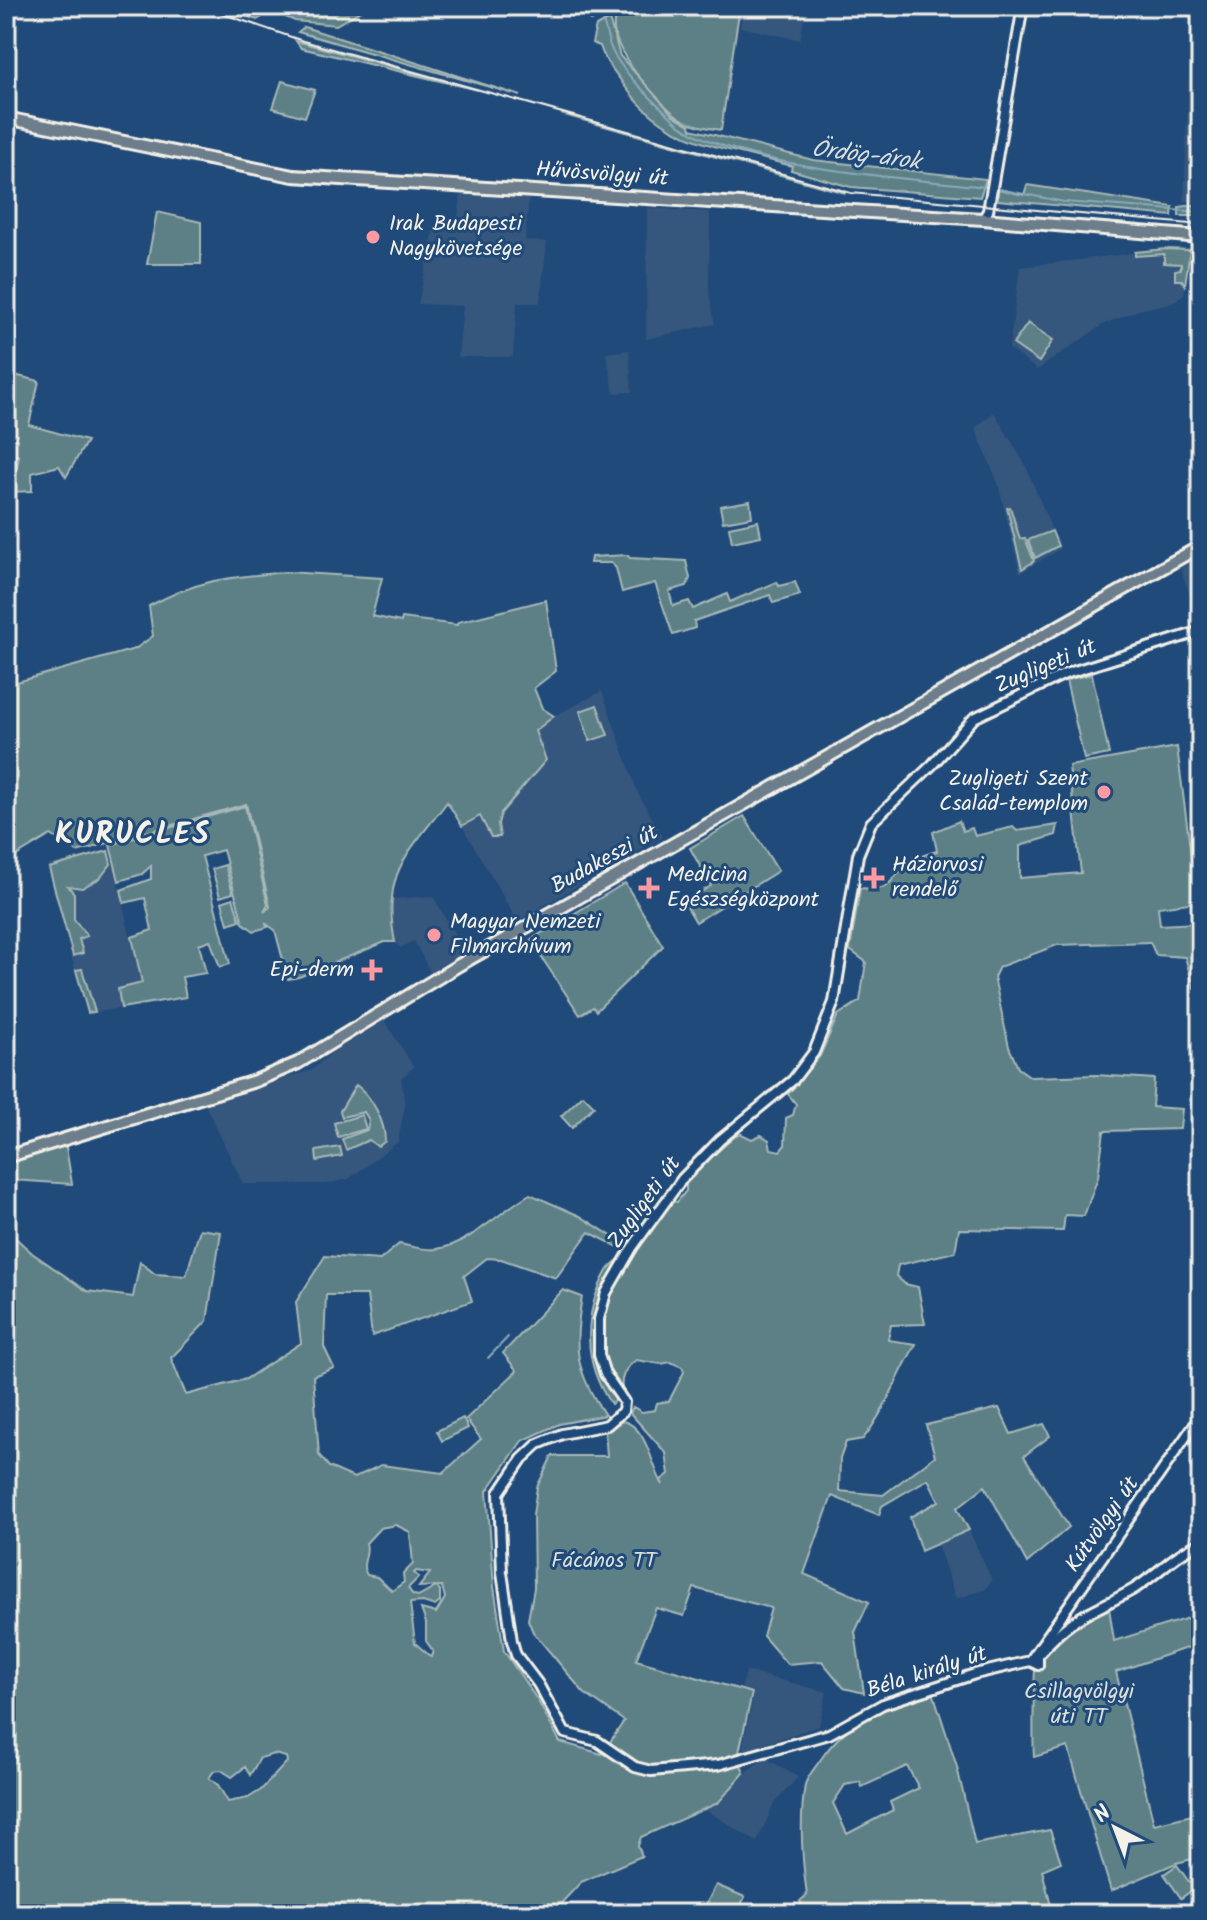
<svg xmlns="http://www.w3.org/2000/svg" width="1207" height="1920" font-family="Kalam,sans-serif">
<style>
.built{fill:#34577d}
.green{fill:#5b8086;stroke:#a8b8b7;stroke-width:2;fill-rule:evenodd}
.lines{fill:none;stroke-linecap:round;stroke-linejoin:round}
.stream{stroke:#8aaabb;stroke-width:2}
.minor-casing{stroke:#f4f1e8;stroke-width:14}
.major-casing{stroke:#f4f1e8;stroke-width:16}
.minor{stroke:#1f4a7a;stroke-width:8}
.major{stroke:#6c7d8c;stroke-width:10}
.tram{stroke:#f4f1e8;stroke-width:2}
.poi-dot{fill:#ff9aa2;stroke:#1f4a7a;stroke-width:3}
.labels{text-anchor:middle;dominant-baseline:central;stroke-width:6;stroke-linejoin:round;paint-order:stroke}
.street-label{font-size:22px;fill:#f4f1e8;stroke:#1f4a7a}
.poi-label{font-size:22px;fill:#f4f1e8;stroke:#1f4a7a;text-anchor:start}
.park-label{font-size:22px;fill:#dde0d9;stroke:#1f4a7a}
.water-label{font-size:24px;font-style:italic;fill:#d9dfdd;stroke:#1f4a7a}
.district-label{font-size:30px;font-weight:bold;letter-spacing:2px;fill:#f4f1e8;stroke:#1f4a7a}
</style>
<rect width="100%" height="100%" fill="#1f4a7a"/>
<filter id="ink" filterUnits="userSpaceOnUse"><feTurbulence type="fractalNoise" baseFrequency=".0125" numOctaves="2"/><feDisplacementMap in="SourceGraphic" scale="16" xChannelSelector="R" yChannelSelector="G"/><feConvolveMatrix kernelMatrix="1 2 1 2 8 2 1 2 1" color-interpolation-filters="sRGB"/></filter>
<g filter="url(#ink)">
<!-- built -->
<g class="built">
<path d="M744,6h62l-6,34 -60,-13z"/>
<path d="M1191,6h10v196l-17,-1z"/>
<path d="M461,195l68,2 -4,43 22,2 -7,61h-23l-4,54h-55l5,-51 -45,-2 16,-75 22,3z"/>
<path d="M647,208l63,4 -1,79 6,33 -69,15z"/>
<path d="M1166,249l24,1 -6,44 -10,8 -35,8 -35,14 -67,46 -28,-21 11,-82z"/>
<path d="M629,350l3,42 -18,1 -8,-40z"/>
<path d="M994,412l31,52 35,85 -40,24 -22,-90 -23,-55z"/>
<path d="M6,452l13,4 -7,36h-6z"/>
<path d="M1201,555v68l-21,-55z"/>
<path d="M602,691l36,102 25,44 -146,84 -55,-95 18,-10 18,8 3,-11 45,-53 -11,-29 19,-15z"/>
<path d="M110,849l31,134 -24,6 4,19 -34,6 -40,-148z"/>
<path d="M433,896l32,56 -35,20 -16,-31 -14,7 -5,-6 -5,-43z"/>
<path d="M384,1020l30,47 -13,11 4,27 -7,37 -49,37 -23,5h-83l-39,-82 108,-32 21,-19z"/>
<path d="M969,1530l23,50 -6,9 -30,10 -19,-55z"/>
<path d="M746,1671l81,21 -8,34 -77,25 12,-59 -13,-4z"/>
<path d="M762,1760h7l29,17 -24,27 -17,38 -53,-33 14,-6 26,-30z"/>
</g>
<!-- green -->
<g class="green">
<path d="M216,6h30l16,11 -5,3z"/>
<path d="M260,6h109l-33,19 -41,-4z"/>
<path d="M582,6h26l3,4 -20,11z"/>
<path d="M689,6h51l-19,124c-12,-2 -25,-4 -36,-9 -23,-12 -81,-77 -70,-103z"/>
<path d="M609,19l11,37 53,59 17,10 1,4 122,31 173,19 -6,18 -129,-10 -60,-17 1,-4c-72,-20 -129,-21 -173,-88 -8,-11 -15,-19 -19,-32l-8,-3 4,-17z"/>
<path d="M304,27l217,69 -223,-64z"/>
<path d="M296,41l182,49 -177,-42z"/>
<path d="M282,81l33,9 -10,27 -32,-9z"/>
<path d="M561,114l284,77v2z"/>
<path d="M1027,185l146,22 -1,9 -174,-16v-11l26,6z"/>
<path d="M1201,204v12h-22v-9z"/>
<path d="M157,212l44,10v42h-54z"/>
<path d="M1166,249l24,1 -5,35 -3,-5h-7v-10l6,-1v-5l-17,-1v-9l-29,2v-4z"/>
<path d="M1028,323l25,17 -14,22 -26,-18z"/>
<path d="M6,373l33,8 -10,44 58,16 -21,36 -7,-11 -27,7v18l-20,1 7,-36 -13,-4z"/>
<path d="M750,501l2,16 -29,5 -3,-16z"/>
<path d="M1010,507l10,32 5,-1 9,23 -12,8 -15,-61z"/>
<path d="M758,521l3,15 -29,6 -3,-15z"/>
<path d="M1052,531l6,15 -23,12 -7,-18z"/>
<path d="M627,555l3,3 56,3 4,17 -3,8 -18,5 4,15 16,-5 4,8 34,-15 3,8 47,-20 2,4 16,-4 5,13 -27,8 -3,-8 -76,26 1,7 -22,7 -18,-52 -33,9 -6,-24 -5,-5h-21l1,-6z"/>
<path d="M286,572l96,6 -10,38 29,6 1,-4 55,7 1,-3 88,-22 10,71 -22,17 8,20 12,8 -19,15 11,29 -45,53 -3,11 2,13h-9l-11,-21 -18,10 -15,-24c-39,52 -66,70 -52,140h-10l-86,35 -11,2 -13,-49 -10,-7 3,4 -14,4 -11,-8 -20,-73 -21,6 28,108 -10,3 -10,-27 -11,4 7,29 -24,4 4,20 -65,11 -3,-19 24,-6 -10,-46 20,-7 -7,-32 -21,5 -3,-13 30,-11v-13l-9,8 -23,7 -9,-36 135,-39 23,99 -4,7 6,-5 -24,-103 -169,48 -26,-17 -45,27v-177l129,-36 18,-13 -4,-30c52,-28 79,-28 137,-34z"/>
<path d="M1092,674l17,80 -25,5 -18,-79z"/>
<path d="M597,705l11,30 -18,6 -10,-30z"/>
<path d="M1177,747l20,155 -39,5 2,18 36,-2 4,11 -8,3 1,6h8l-1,48 -6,-3 -9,-31 -29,-2 -6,-13 -93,3 -58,22 -5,10 15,70 9,21 13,9 65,-2 58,4 -2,28 30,2 -2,20 -76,2 -6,46 -14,39 -19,-1 -2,16 -104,-2 -4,23 -57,13 -2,11 9,8 13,3 7,37 -34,1 -3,15 28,4c-19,32 -30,66 -53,95l-17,3 -6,17 -1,32 44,4 52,-39 -9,-31 73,-17 12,26 33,-10 6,12 -26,20 45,71 -42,36 -42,-77 -28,22 12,22 -48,21 -11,-34 29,-16 -11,-22 -46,27 -3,9 -47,-19 -28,78 65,28 -14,30 9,61 -20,-5 -22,-27 -35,3 -24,-28 8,-28 -77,-20 -10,28 -28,-8 -20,52 116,33 -14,64 6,16 -26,30 -77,34 -3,9 4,10 -61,26 -30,32h-545v-685l26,24 55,38 46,6 7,-35 15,12 31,2 14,-47 21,3 -14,89 -36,37 15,37 60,-16 55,-36 -5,-41 29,-46 55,4 19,-16c12,2 27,7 38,5 34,-5 63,-38 93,-55l50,22 41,26 -3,5 -29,-15 -33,46 -55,-19 -14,-1 -23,18 8,25 -100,35 -5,-41h-41l-2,52 10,21 -21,8 6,79 10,12 25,11 27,-13 62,8 38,-34 -15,-20 51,-48 -14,-18 60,-63 19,7c-9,51 -7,74 23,118l-46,9 -37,17 -35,50 7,96 10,64 34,50 22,41 42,12 22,-33 -40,-28 -51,-61 -5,-12 6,-32 -1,-73 4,-28 15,-31h55l-2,-26 18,-9c24,5 29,47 40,64l-2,-5 8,-6 -3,-21 -36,-40 3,-6 9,5 13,-2 2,-7 12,-2 15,-29 -2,-5 -11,-5 -10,2 -25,-4c-12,9 -17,19 -13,34l-12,10c-28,-40 -29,-89 -4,-133 6,-10 20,-15 27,-24 12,-14 22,-31 33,-46l10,1 9,-11v-12l53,-46 13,6 9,-4 8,5 2,9 9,2 5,-6 1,-27 7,-3 3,-11 -8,-10 32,-38 18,-41 22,-14 6,-39 -16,-12 10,-62c33,3 26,-4 47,-24 7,-7 20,-10 30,-13l-4,-19 26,-11 4,10 9,-3 3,8 38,-9 4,4 41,-6 -2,10 -36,11v32l61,-5 -12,-107zM396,1525l14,7 3,32 -10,10 1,8 -12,9 -15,-14 -10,-2c-8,-11 3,-20 -1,-32l14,-15zM416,1571l14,2 -11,14 23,-1 3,12 -9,15 -15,-4 5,14v18l7,10 -2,6 -16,-14 -5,-40 13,-1 12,4 5,-4v-12l-4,-3 -16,9 -7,-1 -5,-7 11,-11 -5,-4zM274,1754l12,3 1,5 -26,28 -13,8 -20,4 -10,-17 -9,-7 5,-7 7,-1 11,7 13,-10 5,8 10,-17z"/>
<path d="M744,816l34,55 -82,51 -12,-20 27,-16 -21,-38z"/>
<path d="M108,851l3,13 -11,14 -18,10 -14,-2 6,7v26l13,17 -8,3 4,14 -10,3 -24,-88z"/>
<path d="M225,865l8,28 -13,4 -8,-28z"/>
<path d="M625,883l38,63 -67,65 -3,-4 -13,8 -50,-75z"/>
<path d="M233,898l7,22 -12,4 -6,-22z"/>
<path d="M82,969l13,43 -7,1 -12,-43z"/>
<path d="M356,1085c16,11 29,37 29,56l-7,6 -9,-7 -23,10 -4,-11 25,-9 2,-10 -5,-8 -22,5 -2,-6z"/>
<path d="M583,1095l11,11 -22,22 -11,-12z"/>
<path d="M362,1115l4,14 -28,8 -4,-14z"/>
<path d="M65,1141l7,43 -61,-4 -5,-3v-17z"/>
<path d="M340,1147l2,9 -25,5 -1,-10z"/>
<path d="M463,1418l5,10 -26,13 -5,-10z"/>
<path d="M1108,1601l6,40 87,-27v29l-85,29 38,152 47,-11v44l-25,6 -65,28 -43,-144 -34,10c-1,-13 -1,-91 3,-98 13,-29 46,-43 71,-58z"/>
<path d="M933,1692l24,75 18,77 75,-14 11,32 -19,8 11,44h-248l-5,-13 7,-6c-5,-35 -8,-74 -2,-110 2,-9 11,-18 16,-26 28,-41 66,-54 112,-67zM907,1766l12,22 -29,14 3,8 -46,24 -14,-31 12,-18 15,-3 2,5z"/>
<path d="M1177,1865l17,24 -13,9 -17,-24z"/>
<path d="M716,1885l29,12 -6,11 5,6h-43z"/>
</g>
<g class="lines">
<!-- stream -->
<g class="stream">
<path d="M281,6l48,7 26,-7"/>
<path d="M594,6c14,15 10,33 21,50 14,23 38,44 58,63 51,49 241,60 314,68"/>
<path d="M994,188l70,14 137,10"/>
<path d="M488,1358l20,-21"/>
</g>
<defs>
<g id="minor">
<path d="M983,219l5,-8 35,-205"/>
<path d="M1041,1652c32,-38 53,-40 93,-63 24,-15 41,-36 67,-46"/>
<path d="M1030,1661l-55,13 -92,30 -54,30 -111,31 -67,6 -16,-4 -38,-26 -32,-8 -27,-49 -22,-29 -4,-14 -10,-69 -3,-79 23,-34 16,-15 24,-10 45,-9 16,-14 1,-9 -19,-28 -6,-19v-36l7,-26 26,-45 50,-69 38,-39 73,-60 21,-28 20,-50 24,-147 13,-32 61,-58 42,-47 91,-44 136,-43"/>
<path d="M1030,1661l171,-246"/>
<path d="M1030,1661l8,4v-9"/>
</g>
<g id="major">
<path d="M6,118l287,58 690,43 218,18"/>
<path d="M6,1157l249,-76 43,-18 161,-98 742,-419"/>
</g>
</defs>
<!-- minor casing -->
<use href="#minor" class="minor-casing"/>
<!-- major casing -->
<use href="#major" class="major-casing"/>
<!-- minor -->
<use href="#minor" class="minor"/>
<!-- major -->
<use href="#major" class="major"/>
<!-- tram -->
<path class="tram" d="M200,6l103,35 548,152 350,32"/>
</g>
</g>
<!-- markers -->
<g class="poi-dot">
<circle cx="373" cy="237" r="8"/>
<circle cx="1104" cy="792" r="8"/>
<path d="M870 866h8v8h8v8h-8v8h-8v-8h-8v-8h8z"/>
<path d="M645 876h8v8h8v8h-8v8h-8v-8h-8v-8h8z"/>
<circle cx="434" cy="935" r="8"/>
<path d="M368 958h8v8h8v8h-8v8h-8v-8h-8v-8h8z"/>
</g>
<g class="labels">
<!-- street labels -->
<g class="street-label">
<text transform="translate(602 175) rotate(4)">Hűvösvölgyi út</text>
<text transform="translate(1046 667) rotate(-23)">Zugligeti út</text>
<text transform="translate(605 860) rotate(-29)">Budakeszi út</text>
<text transform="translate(645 1203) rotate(-54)">Zugligeti út</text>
<text transform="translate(1103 1525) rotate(-55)">Kútvölgyi út</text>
<text transform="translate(927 1673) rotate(-18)">Béla király út</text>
</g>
<!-- poi labels -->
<g class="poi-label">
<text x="389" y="224">Irak Budapesti<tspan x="389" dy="25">Nagykövetsége</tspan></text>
<text x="1088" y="779" text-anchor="end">Zugligeti Szent<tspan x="1088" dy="25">Család-templom</tspan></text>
<text x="892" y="865">Háziorvosi<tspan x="892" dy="25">rendelő</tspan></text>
<text x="667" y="875">Medicina<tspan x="667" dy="25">Egészségközpont</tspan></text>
<text x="450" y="922">Magyar Nemzeti<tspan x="450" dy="25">Filmarchívum</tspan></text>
<text x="354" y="970" text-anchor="end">Epi-derm</text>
</g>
<!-- park labels -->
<g class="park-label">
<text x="604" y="1561">Fácános TT</text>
<text x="1079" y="1692">Csillagvölgyi<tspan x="1079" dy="25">úti TT</tspan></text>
</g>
<!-- water labels -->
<g class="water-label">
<text transform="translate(866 156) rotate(7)">Ördög-árok</text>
</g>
<!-- district labels -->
<g class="district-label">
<text x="133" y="835">KURUCLES</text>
</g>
</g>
<!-- margin -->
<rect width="1207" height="1920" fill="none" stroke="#1f4a7a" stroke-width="32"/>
<rect x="16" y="16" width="1175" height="1888" fill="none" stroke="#f4f1e8" stroke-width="3" filter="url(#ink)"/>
<!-- north arrow -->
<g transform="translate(1115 1828) rotate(318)" stroke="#1f4a7a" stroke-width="6" paint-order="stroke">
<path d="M0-6L14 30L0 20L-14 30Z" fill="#f4f1e8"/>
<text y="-12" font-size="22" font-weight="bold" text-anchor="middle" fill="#f4f1e8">N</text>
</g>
</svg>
